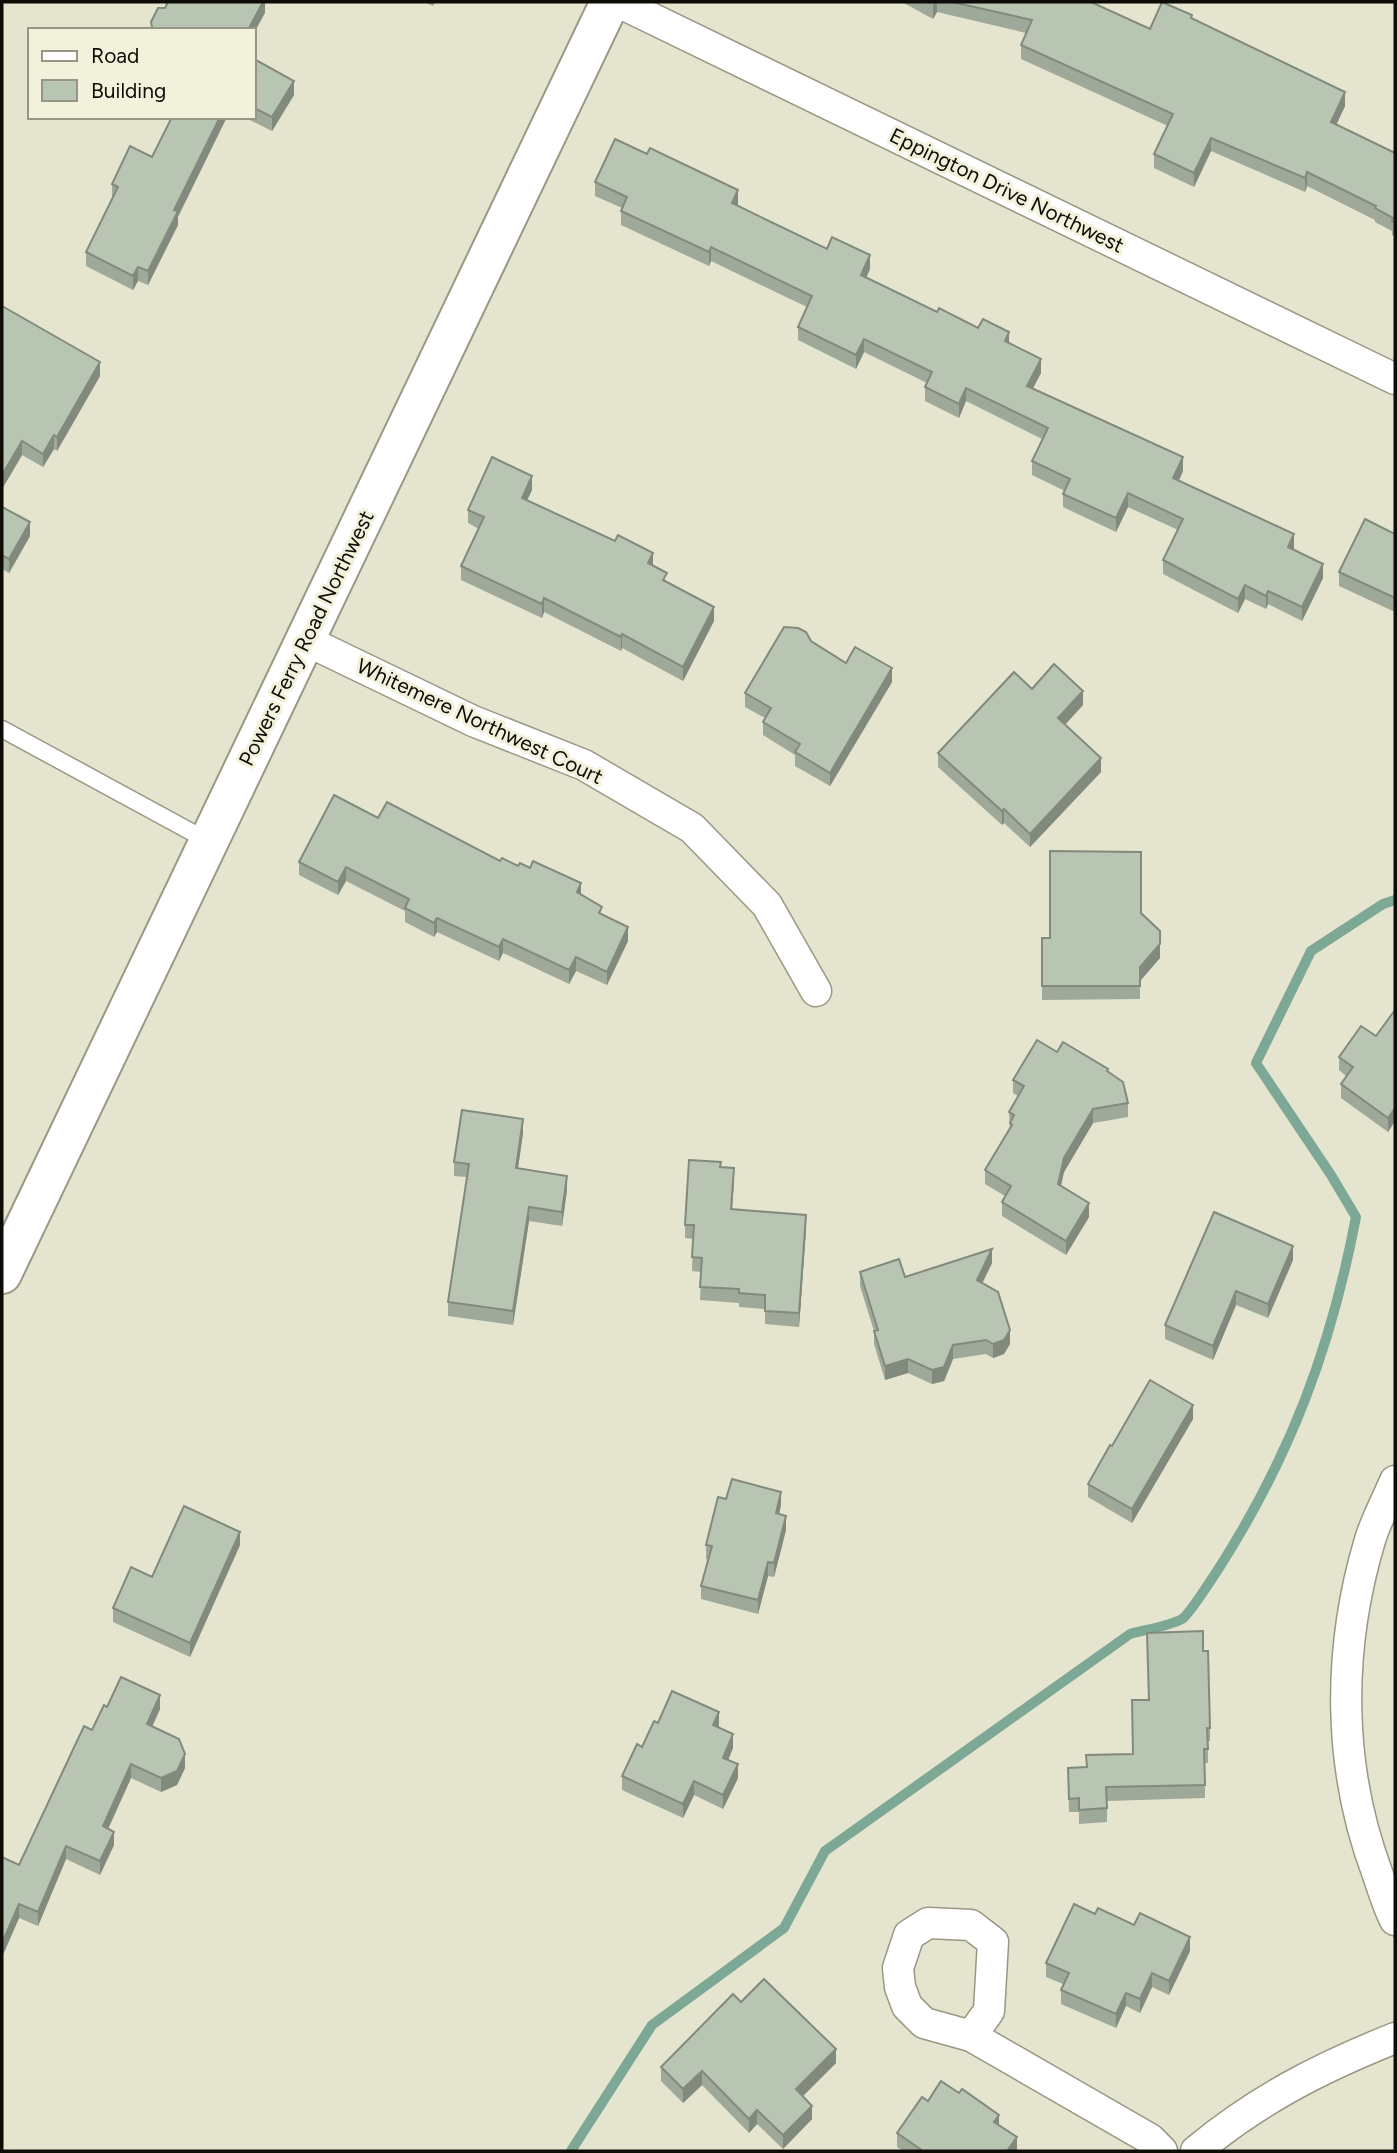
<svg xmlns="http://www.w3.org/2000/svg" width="1397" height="2153" font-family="Figtree,sans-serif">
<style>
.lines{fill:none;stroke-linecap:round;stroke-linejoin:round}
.stream{stroke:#7da896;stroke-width:10}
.service-casing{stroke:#999884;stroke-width:19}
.minor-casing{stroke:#999884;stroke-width:33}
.tertiary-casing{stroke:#999884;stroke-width:42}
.service{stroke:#fff;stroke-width:16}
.minor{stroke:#fff;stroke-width:30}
.tertiary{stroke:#fff;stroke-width:38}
.wall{fill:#9ea999}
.shaded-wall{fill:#818a7d}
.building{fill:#b8c5b2;stroke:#818a7d;stroke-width:2}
.labels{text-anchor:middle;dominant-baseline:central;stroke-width:6;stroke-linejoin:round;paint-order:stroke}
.street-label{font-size:21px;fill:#0d0c06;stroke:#f2f1db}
</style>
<rect width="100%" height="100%" fill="#e5e4ce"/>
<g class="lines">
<!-- stream -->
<path class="stream" d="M571,2151l81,-126 132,-97 41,-77 305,-217c14,-4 40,-8 52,-15 7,-4 31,-42 37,-51 72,-113 112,-220 137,-351l-25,-42 -75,-112 55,-112 72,-47 12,-4"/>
<defs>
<path id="service" d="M2,729l206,112"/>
<g id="minor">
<path d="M618,2l777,377"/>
<path d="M305,640l168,81 111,44 108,63 75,77 49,86"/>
<path d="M1395,1481c-8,19 -19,39 -25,59 -33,110 -33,227 8,335 5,15 10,31 17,45"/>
<path d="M971,2036l18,-25 4,-69 -22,-17 -43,-2 -19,12 -11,33 2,19 7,19 17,17 47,13 179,103 12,12"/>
<path d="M1196,2151c63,-52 124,-83 199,-113"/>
</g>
<path id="tertiary" d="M2,1274l608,-1272"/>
</defs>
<!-- service casing -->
<use href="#service" class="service-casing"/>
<!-- minor casing -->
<use href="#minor" class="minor-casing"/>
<!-- tertiary casing -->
<use href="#tertiary" class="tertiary-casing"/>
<!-- service -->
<use href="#service" class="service"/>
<!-- minor -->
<use href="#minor" class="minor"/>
<!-- tertiary -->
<use href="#tertiary" class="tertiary"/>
</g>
<!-- wall -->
<g class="wall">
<path d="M424,2h11l-2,4z"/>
<path d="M902,2h192v1l56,26 42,-10 153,87 -9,19 59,28v84l-3,-2v-4l-17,-9v-2l-68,-34 -2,6 -94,-41 -17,36 -40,-19v-14l14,-28 -147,-67v-14l5,-12 -89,-21 -4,7z"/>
<path d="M254,59l40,36 -22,36 -28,-14h10z"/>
<path d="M152,157l26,60v8l-30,60 -10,-4 -5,9 -47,-24v-14l26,-54v-14z"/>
<path d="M595,182l143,22 -1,2 133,63 -4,9 71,34 72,31 32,30 -8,15 150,83 -4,10 115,67 -1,2 30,28 -21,43 -34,-17 -2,5 -21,-10 -7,14 -75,-39v-14l15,-30 -50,-23 -12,25 -53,-25v-13l2,-3 -33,-16v-14l10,-22 -76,-38 -7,17 -34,-17v-14l2,-4 -63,-31 -8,17 -58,-29v-13l9,-20 -96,-46 -2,5 -88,-41v-14l1,-3 -27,-12z"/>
<path d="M2,306l98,70 -43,75 -3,-2 -11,18 -21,-12 -20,34z"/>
<path d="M532,490l-5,10 126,66 14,16 47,39 -31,60 -61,-33 -1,3 -77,-39 -2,6 -81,-38v-14l18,-37 -11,-6v-13z"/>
<path d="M2,507l28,29 -21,37 -7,-4z"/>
<path d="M1395,534v78l-56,-26v-14z"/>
<path d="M811,641l35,22 46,19 -62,104 -35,-20v-11l-32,-20v-13l2,-4 -20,-11v-14z"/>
<path d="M1032,689l51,16 -18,20 36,47 -71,75 -26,-24 -2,2 -64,-58v-14z"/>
<path d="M378,818l122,43 81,33 47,47 -21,44 -31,-14 -7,13 -66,-31 -4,8 -62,-29 -3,5 -29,-15v-11l-59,-30 -8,14 -39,-20v-13z"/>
<path d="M1141,913l19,45 -20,23v18l-98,1v-62h8z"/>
<path d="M1395,1010v111l-7,11 -47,-34v-14l5,-8 -7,-6v-13l37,-21z"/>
<path d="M1057,1052l51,20 20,31v14l-35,6 -29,49 -3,14 28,31 -23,38 -64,-39v-14l3,-6 -20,-12v-14l25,-41 -1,-17 9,-16 -5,-3v-13z"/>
<path d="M523,1133l-5,35 49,22 -5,36 -33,-5 -16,104 -65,-9v-14l19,-125 -13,-1v-14z"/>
<path d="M721,1167l13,14 -2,29 74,19 -7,98 -34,-3v-15l-26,-2v-4l-39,-3 1,-28 -9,-1 1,-32 -8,-1v-13z"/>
<path d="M1293,1260l-25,58 -32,-13 -23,55 -48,-21v-14z"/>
<path d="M992,1263l-10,20 28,61 -6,10 -11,4 -7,-4 -33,5 -9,22 -12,3 -24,-11 -23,7 -11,-36v-13l-14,-45v-14l45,5z"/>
<path d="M1193,1419l-61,104 -44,-26v-13l24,-38z"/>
<path d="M726,1499l55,6 -2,9 7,16 -12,47 -6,-1 -10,38 -57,-15v-13l7,-26 -2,-1v-14z"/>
<path d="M240,1545l-50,112 -77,-35v-14l39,-31z"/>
<path d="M1203,1651l7,77v13h-2v22h-3v35l-98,3v21l-28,2v-12h-10l-1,-44 18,-1 47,-13 15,-54z"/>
<path d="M107,1707l53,2 -8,18 33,41 -8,17 -16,7 -30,-14 -23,51 6,16 -14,30 -34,-16 -28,67 -19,-8 -17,39v-100l17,8 73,-135z"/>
<path d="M658,1723l61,3 14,22 -5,12 10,18 -15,31 -29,-14 -11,23 -61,-28v-14z"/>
<path d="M1095,1914l95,37 -21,44 -17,-8 -12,26 -14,-7 -10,22 -55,-24v-14l2,-6 -17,-7v-14z"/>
<path d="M741,2002l95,61 -33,33 9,23 -29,30 -26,-25 -8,9 -47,-48 -19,18 -22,-22v-14z"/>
<path d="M928,2101l71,24 18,26h-114l-6,-4v-14z"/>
</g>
<!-- shaded-wall -->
<g class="shaded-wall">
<path d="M259,2h6v11l-11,20v-3h-6z"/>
<path d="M935,2h2v10l-4,7v-14z"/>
<path d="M294,81v14l-22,36v-14z"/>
<path d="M1345,92v14l-14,30v-14z"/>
<path d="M220,117h7l-49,100v8l-30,60v-14l26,-61z"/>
<path d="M1211,138v13l-17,36v-14z"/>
<path d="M1307,172v14l-2,6v-14z"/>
<path d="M738,190v14l-6,13v-14z"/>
<path d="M711,247v14l-2,5v-14z"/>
<path d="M870,255v14l-9,20v-14z"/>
<path d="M138,267v14l-5,9v-14z"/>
<path d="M1009,332v13l-4,-4z"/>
<path d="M864,339v13l-8,17v-14z"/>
<path d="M1041,359v14l-14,27v-14z"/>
<path d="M100,362v14l-43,75v-14z"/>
<path d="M966,388v13l-7,17v-14z"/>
<path d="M54,435v14l-11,18v-13z"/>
<path d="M22,441v14l-20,34v-14z"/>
<path d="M1183,457v14l-10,21v-14z"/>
<path d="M532,476v14l-10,21v-13z"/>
<path d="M1128,493v14l-12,25v-14z"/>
<path d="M30,522v14l-21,37v-14z"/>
<path d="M1294,534v14l-6,13v-14z"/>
<path d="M653,553v14l-5,-4z"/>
<path d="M1323,564v14l-21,43v-14z"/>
<path d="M1245,585v14l-7,14v-14z"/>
<path d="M1268,591v13l-2,5v-13z"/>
<path d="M544,598v14l-2,6v-14z"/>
<path d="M714,607v14l-31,60v-14z"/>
<path d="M622,634v14l-1,3v-14z"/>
<path d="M892,668v14l-62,104v-13z"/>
<path d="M1083,691v14l-25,27v-14z"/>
<path d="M1101,758v14l-71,75v-13z"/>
<path d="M1004,809v14l-2,2v-14z"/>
<path d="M346,867v14l-8,14v-13z"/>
<path d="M581,883v14l-4,-5z"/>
<path d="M437,918v14l-3,5v-14z"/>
<path d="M628,927v14l-21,44v-13z"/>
<path d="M503,939v14l-4,8v-14z"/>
<path d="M1160,944v14l-20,23v-14z"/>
<path d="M576,957v14l-7,13v-14z"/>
<path d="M1395,1108v13l-7,11v-14z"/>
<path d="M1093,1109v14l-29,49 -6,26v-14l6,-26z"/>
<path d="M523,1119v14l-7,49v-14z"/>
<path d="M734,1168v13l-3,42v-14z"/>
<path d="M567,1176v14l-5,36v-14z"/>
<path d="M1089,1203v14l-23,38v-14z"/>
<path d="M529,1207v14l-16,104v-14z"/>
<path d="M806,1215v14l-7,98v-14z"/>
<path d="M1293,1246v14l-25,58v-14z"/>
<path d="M992,1249v14l-15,31v-14z"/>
<path d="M1236,1291v14l-23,55v-14z"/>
<path d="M1010,1330v14l-6,10 -11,4v-14z"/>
<path d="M953,1345v14l-9,22 -12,3v-14z"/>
<path d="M908,1359v14l-23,7v-14z"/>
<path d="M1193,1405v14l-61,104v-14z"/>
<path d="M781,1492v13l-5,22v-14z"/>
<path d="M786,1516v14l-12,47v-14z"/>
<path d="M240,1532v13l-50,112v-14z"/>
<path d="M768,1562v14l-10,38v-14z"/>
<path d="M160,1695v14l-13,29v-14z"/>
<path d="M719,1712v14l-6,12v-13z"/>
<path d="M733,1734v14l-10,24v-14z"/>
<path d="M185,1754v14l-8,17 -16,7v-14z"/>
<path d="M131,1764v14l-28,62v-14z"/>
<path d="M738,1764v14l-15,31v-14z"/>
<path d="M694,1781v14l-11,23v-14z"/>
<path d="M114,1832v13l-14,30v-14z"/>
<path d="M66,1846v13l-28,67v-14z"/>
<path d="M19,1904v14l-17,39v-14z"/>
<path d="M1190,1937v14l-21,44v-14z"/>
<path d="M1152,1973v14l-12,26v-14z"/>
<path d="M1126,1993v13l-10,22v-14z"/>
<path d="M836,2049v14l-40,40v-14z"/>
<path d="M702,2071v14l-19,18v-14z"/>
<path d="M812,2106v13l-29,30v-14z"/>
<path d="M757,2110v14l-8,9v-14z"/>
<path d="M999,2115v14l-5,-7z"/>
<path d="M1017,2137v14h-10z"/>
</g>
<!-- building -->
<g class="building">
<path d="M168,2h95l-15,28h-98l2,-3 -1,-5 7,-14h7z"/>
<path d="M952,2h139l59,27 12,-27 30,13 -1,3 154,74 -14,30 64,31v70l-3,-2 1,-3 -18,-10 1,-2 -69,-34 -2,6 -94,-40 -17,35 -40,-19 19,-40 -152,-69 11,-25z"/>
<path d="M254,59l40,22 -22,36 -18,-9z"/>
<path d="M172,117h48l-46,93 4,1 -30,60 -10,-4 -5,9 -47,-24 32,-65 -6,-3 18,-38 22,11z"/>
<path d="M615,139l32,15 3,-6 88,42 -6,13 95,46 5,-12 38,18 -9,20 76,37 2,-4 39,20 5,-9 26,13 -4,9 36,18 -14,27 156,71 -10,21 121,56 -6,13 35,17 -21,43 -34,-16 -2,5 -21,-11 -7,14 -75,-39 20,-41 -55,-26 -12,25 -53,-24 7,-15 -38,-18 16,-33 -82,-40 -7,16 -34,-17 7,-15 -68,-33 -8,16 -58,-28 14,-31 -101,-49 -2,5 -88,-41 6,-14 -32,-15z"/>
<path d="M2,306l98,56 -43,75 -3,-2 -11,19 -21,-13 -20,34z"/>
<path d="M492,457l40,19 -10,22 93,43 3,-6 35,18 -5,10 19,10 -4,7 51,27 -31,60 -61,-33 -1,3 -77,-39 -2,6 -81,-38 23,-49 -16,-7z"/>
<path d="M2,507l28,15 -21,37 -7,-4z"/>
<path d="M1365,519l30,15v64l-56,-26z"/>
<path d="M784,627l14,1 8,4 5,9 35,22 9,-16 37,21 -62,105 -35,-21 5,-8 -37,-22 8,-14 -26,-15z"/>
<path d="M1054,664l29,27 -25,27 43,40 -71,76 -26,-25 -2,2 -64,-58 76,-81 18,17z"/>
<path d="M334,795l44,23 9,-16 113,59 2,-3 16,8 2,-3 10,5 3,-7 48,22 -4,9 25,15 -3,6 29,14 -21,45 -31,-15 -7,13 -66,-31 -4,8 -62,-29 -3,5 -29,-15 4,-9 -63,-32 -8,15 -39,-20z"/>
<path d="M1050,851l91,1v61l19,18v13l-20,23v19h-98v-48h8z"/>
<path d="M1395,1010v98l-7,10 -47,-34 12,-17 -14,-10 22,-31 15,10z"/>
<path d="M1037,1040l20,12 6,-10 45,27 -1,2 16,11 5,21 -35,6 -29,49 -6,26 31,19 -23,38 -64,-39 9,-16 -26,-16 27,-45 -2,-2 4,-8 -5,-3 15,-26 -11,-6z"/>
<path d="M462,1110l61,9 -7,49 51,8 -5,36 -33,-5 -16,104 -65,-9 21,-138 -15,-2z"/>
<path d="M689,1160l32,2 -1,5 14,1 -3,41 75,6 -7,98 -34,-2v-16l-26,-2v-4l-39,-2 2,-29 -10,-1 2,-32h-9z"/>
<path d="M1214,1212l79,34 -25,58 -32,-13 -23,55 -48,-21z"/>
<path d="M992,1249l-15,31 21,12 12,38 -6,10 -11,4 -7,-4 -33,5 -9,22 -12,3 -24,-11 -23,7 -11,-35 4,-1 -18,-58 39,-13 6,18z"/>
<path d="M1150,1380l43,25 -61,104 -44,-25 22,-39 2,1z"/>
<path d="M732,1479l49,13 -5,21 10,3 -12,47 -6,-1 -10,38 -57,-14 11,-40 -6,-1 12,-48 8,2z"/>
<path d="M184,1506l56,26 -50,111 -77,-35 18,-41 21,10z"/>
<path d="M1203,1631v20h5l2,77h-3l1,21h-4l1,36 -99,2 1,21 -28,2v-12l-10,1 -1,-31 19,-1 -1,-12 47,-1 -1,-54h17l-2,-67z"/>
<path d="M121,1677l39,18 -13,29 32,15 6,15 -8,17 -16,7 -30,-14 -28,62 11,6 -14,29 -34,-15 -28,66 -19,-8 -17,39v-86l17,8 65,-139 8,4 12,-25 3,2z"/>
<path d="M672,1691l47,21 -6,13 20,9 -10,24 15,6 -15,31 -29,-14 -11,23 -61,-28 15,-32 5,3 12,-26 4,2z"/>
<path d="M1074,1904l21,10 3,-6 36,17 6,-12 50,24 -21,44 -17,-8 -12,26 -14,-6 -10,21 -55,-24 8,-17 -23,-10z"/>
<path d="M764,1979l72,70 -40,40 16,17 -29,29 -26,-25 -8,9 -47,-48 -19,18 -22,-22 72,-73 8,8z"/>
<path d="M941,2081l18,12 3,-4 37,26 -5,7 23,15 -10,14h-84l-26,-18 25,-36 6,4z"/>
</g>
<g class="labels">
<!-- street labels -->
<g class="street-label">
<text transform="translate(1007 190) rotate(26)">Eppington Drive Northwest</text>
<text transform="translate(306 638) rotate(-64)">Powers Ferry Road Northwest</text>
<text transform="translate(480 721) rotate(25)">Whitemere Northwest Court</text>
</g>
</g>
<!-- border -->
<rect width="1397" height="2153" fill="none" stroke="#0d0c06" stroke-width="7"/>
<!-- legend -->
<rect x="28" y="28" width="228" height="91" fill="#f2f1db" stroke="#969586" stroke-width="2"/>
<rect x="42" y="51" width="35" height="10" fill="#ffffff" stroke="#969586" stroke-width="2"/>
<text x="91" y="63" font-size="21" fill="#0d0c06">Road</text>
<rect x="42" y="80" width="35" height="21" fill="#b8c5b2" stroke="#969586" stroke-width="2"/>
<text x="91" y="98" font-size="21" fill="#0d0c06">Building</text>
</svg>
